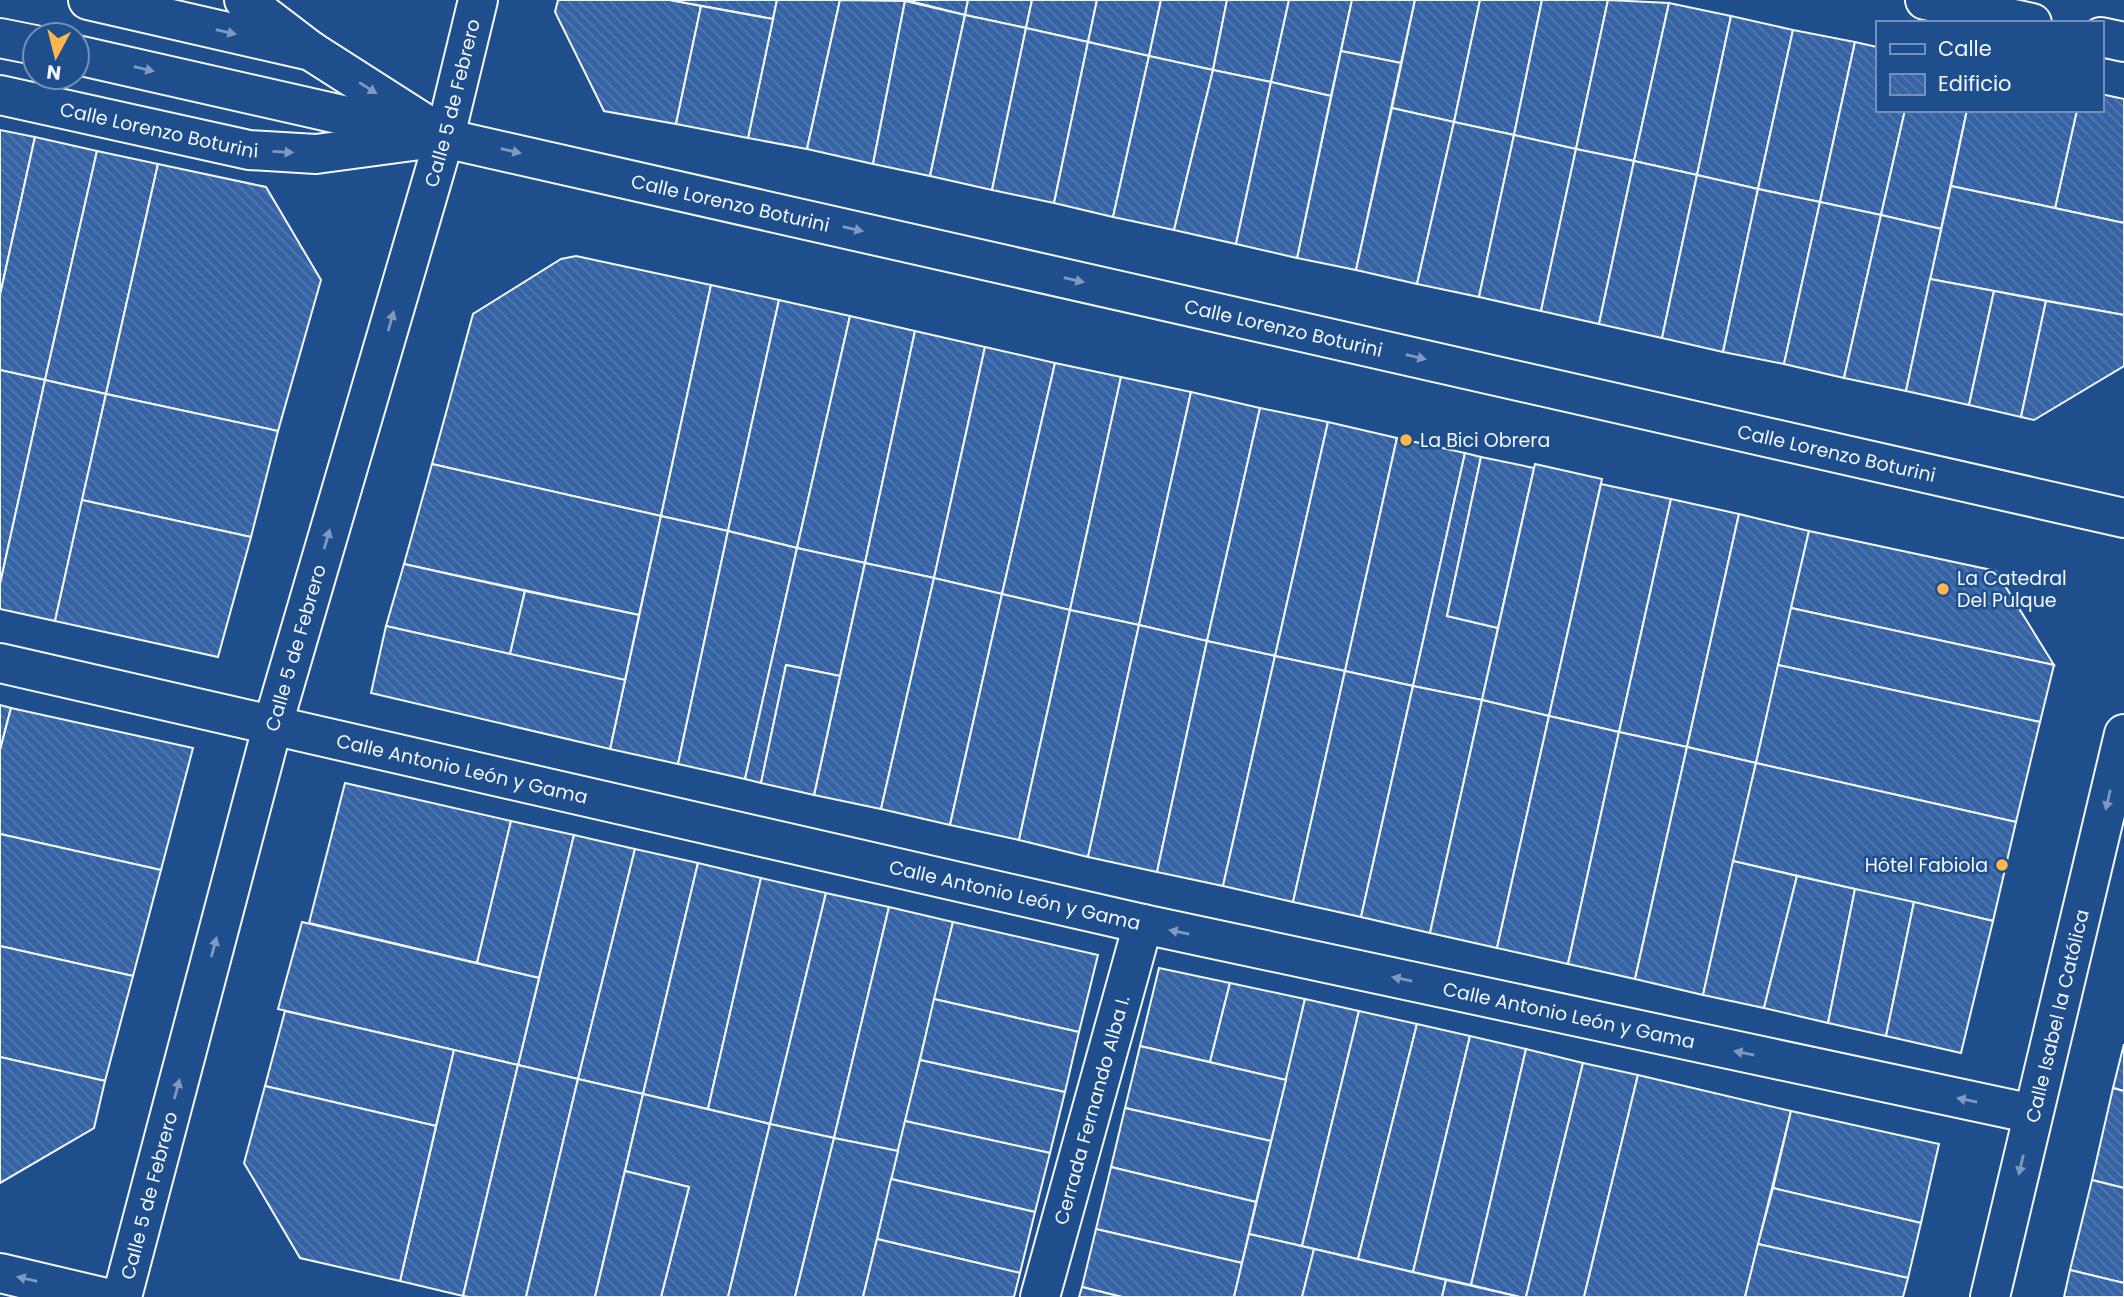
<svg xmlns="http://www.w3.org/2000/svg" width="2124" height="1297" font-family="Poppins,sans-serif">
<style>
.building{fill:url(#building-back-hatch);stroke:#f2f6ff;stroke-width:2}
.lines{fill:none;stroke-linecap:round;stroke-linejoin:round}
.minor-casing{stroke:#f2f6ff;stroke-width:42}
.major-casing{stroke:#f2f6ff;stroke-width:42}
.minor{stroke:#1f4e8c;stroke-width:38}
.major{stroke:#1f4e8c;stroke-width:38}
.oneway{fill:#7e9ac0}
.poi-dot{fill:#ffb74d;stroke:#1f4e8c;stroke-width:2.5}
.labels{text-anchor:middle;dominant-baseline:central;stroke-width:5;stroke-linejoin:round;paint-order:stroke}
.street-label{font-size:19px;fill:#f2f6ff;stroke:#1f4e8c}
.poi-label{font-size:19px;fill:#f2f6ff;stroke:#1f4e8c;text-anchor:start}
</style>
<defs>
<pattern id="building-back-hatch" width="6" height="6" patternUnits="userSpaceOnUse" patternTransform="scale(1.75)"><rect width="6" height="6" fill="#3563a3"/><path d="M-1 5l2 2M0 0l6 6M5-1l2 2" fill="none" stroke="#537ab1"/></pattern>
</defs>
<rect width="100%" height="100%" fill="#1f4e8c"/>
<!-- building -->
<g class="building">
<path d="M558,0h112l31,6 -25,118 -72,-13 -49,-99z"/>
<path d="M670,0h107l-4,19z"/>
<path d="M777,0h63l-33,149 -59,-11z"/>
<path d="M840,0l65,1 -32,163 -66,-15z"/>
<path d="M906,0h62l-3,15z"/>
<path d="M968,0h64l-6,28 -61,-13z"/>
<path d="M1032,0h65l-9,42 -62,-14z"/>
<path d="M1097,0h64l-12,56 -61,-14z"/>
<path d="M1161,0h66l-14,70 -64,-14z"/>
<path d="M1227,0h62l-18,82 -58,-12z"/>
<path d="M1289,0h63l-21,96 -60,-14z"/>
<path d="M1352,0h63l-14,63 -60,-12z"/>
<path d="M1415,0h65l-26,122 -62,-14z"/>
<path d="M1480,0h62l-28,135 -60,-13z"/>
<path d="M1542,0h66l-32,149 -62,-14z"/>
<path d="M1608,0l61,3 -35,158 -58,-12z"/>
<path d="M905,1l60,14 -35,161 -57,-12z"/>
<path d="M1669,3l62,13 -34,159 -63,-14z"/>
<path d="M701,6l72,13 -25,119 -72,-14z"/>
<path d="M965,15l61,13 -34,162 -62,-14z"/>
<path d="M1731,16l62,14 -35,159 -61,-14z"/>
<path d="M1026,28l62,14 -34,161 -62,-13z"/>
<path d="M1793,30l62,12 -35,160 -62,-13z"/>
<path d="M1088,42l61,14 -36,161 -59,-14z"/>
<path d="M1855,42l22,5v63h28l-24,105 -61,-13z"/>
<path d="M1341,51l60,12 -45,207 -59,-12z"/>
<path d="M1149,56l64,14 -39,160 -61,-13z"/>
<path d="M1213,70l58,12 -35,162 -62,-14z"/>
<path d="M1271,82l60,14 -34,162 -61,-14z"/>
<path d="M2101,94l23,5v124l-69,-15 22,-98h24z"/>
<path d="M1392,108l62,14 -37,162 -61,-14z"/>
<path d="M1905,110h62l-26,119 -60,-14z"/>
<path d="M1967,110h110l-22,98 -104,-22z"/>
<path d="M1454,122l60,13 -35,162 -62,-13z"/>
<path d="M0,130l35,7 -35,158z"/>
<path d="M1514,135l62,14 -35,162 -62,-14z"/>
<path d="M35,137l62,14 -52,229 -45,-10v-75z"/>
<path d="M1576,149l58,12 -35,163 -58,-13z"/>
<path d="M97,151l61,13 -52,230 -61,-14z"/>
<path d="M1634,161l63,14 -35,163 -63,-14z"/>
<path d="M158,164l108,23 55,93 -43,151 -172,-37z"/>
<path d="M1697,175l61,14 -35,163 -61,-14z"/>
<path d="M1951,186l173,37v92l-194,-36z"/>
<path d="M1758,189l62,13 -36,162 -61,-12z"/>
<path d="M1820,202l61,13 -37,163 -60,-14z"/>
<path d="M1881,215l60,14 -35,162 -62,-13z"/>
<path d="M576,256l135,29 -50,231 -229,-52 41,-150 88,-55z"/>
<path d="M1930,279l64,12 -25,114 -63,-14z"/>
<path d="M711,285l68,15 -51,231 -67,-15z"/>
<path d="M1994,291l52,10 -25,116 -52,-12z"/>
<path d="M779,300l71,16 -53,232 -69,-17z"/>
<path d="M2046,301l78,14v51l-90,54 -13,-3z"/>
<path d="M850,316l65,15 -50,232 -68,-15z"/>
<path d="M915,331l70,16 -51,231 -69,-15z"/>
<path d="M985,347l70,16 -53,231 -68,-16z"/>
<path d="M1055,363l66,14 -51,233 -68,-16z"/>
<path d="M0,370l45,10 -45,204z"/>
<path d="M1121,377l70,15 -52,233 -69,-15z"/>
<path d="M45,380l61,14 -51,227 -55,-12v-25z"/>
<path d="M1191,392l69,16 -53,233 -68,-16z"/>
<path d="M106,394l172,37 -27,106 -169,-37z"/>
<path d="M1260,408l68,14 -53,234 -68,-15z"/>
<path d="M1328,422l69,16 -52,233 -70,-15z"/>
<path d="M1397,438l68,15 -52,233 -68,-15z"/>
<path d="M1465,453l16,4 -34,159 51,12 -16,72 -69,-14z"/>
<path d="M1481,457l53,11 -36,160 -51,-12z"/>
<path d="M432,464l229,52 -22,99 -235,-51z"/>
<path d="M1535,464l67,15 -53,237 -67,-16z"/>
<path d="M1601,484l70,15 -52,233 -70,-16z"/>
<path d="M1671,499l68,15 -52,233 -68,-15z"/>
<path d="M82,500l169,37 -33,120 -163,-36z"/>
<path d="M1739,514l70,17 -53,232 -69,-16z"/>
<path d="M661,516l67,15 -50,233 -68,-15z"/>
<path d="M728,531l69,17 -52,231 -67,-15z"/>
<path d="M1809,531l187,40 58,94 -263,-57z"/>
<path d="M797,548l68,15 -25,113 -54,-11 -25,118 -16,-4z"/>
<path d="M865,563l69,15 -53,231 -67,-14z"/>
<path d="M404,564l121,27 -15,63 -124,-28z"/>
<path d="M934,578l68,16 -52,231 -69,-16z"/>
<path d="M525,591l114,24 -14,65 -115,-26z"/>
<path d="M1002,594l68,16 -51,230 -69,-15z"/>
<path d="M1791,608l263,57 -14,57 -262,-57z"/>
<path d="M1070,610l69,15 -51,232 -69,-17z"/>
<path d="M1139,625l68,16 -50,231 -69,-15z"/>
<path d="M386,626l239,54 -15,69 -239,-56z"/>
<path d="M1207,641l68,15 -52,230 -66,-14z"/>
<path d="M1275,656l70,15 -52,231 -70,-16z"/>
<path d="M786,665l54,11 -26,119 -53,-12z"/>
<path d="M1778,665l262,57 -24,100 -260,-59z"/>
<path d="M1345,671l68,15 -52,231 -68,-15z"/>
<path d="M1413,686l69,14 -52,233 -69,-16z"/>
<path d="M1482,700l67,16 -52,232 -67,-15z"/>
<path d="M0,705l11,3 -11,42z"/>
<path d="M11,708l182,40 -32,122 -161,-36v-84z"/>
<path d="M1549,716l70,16 -51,232 -71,-16z"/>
<path d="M1619,732l68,15 -52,232 -67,-15z"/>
<path d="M1687,747l69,16 -53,232 -68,-16z"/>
<path d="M1756,763l260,59 -23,99 -260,-60z"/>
<path d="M345,783l166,38 -34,142 -168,-40z"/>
<path d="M511,821l63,14 -35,143 -62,-15z"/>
<path d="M0,834l161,36 -28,106 -133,-30z"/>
<path d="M574,835l61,14 -57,230 -60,-14z"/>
<path d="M635,849l63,14 -55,231 -65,-15z"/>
<path d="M1733,861l64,15 -33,132 -61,-13z"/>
<path d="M698,863l63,15 -53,231 -65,-15z"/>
<path d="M1797,876l58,13 -27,134 -64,-15z"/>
<path d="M761,878l65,15 -56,231 -62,-15z"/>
<path d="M1855,889l59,13 -28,134 -58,-13z"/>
<path d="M826,893l63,14 -55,231 -64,-14z"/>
<path d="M1914,902l79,19 -32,132 -75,-17z"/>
<path d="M889,907l64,15 -55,229 -64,-13z"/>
<path d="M302,922l237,56 -21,87 -240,-56z"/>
<path d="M953,922l145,33 -19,77 -145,-33z"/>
<path d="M0,946l133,30 -28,105 -105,-24z"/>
<path d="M1159,968l71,15 -20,79 -70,-16z"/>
<path d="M1230,983l75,16 -19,81 -76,-18z"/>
<path d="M934,999l145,33 -14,60 -145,-32z"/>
<path d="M1305,999l54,12 -57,235 -53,-12z"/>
<path d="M285,1011l169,39 -18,76 -171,-40z"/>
<path d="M1359,1011l58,13 -59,235 -56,-13z"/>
<path d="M1417,1024l53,12 -57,236 -55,-13z"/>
<path d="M1470,1036l56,13 -55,236 -58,-13z"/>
<path d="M2124,1044v47l-11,-3z"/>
<path d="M1140,1046l146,34 -15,61 -146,-33z"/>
<path d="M1526,1049l57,14 -57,234h-6l-49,-12z"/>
<path d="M454,1050l64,15 -55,231 -63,-15z"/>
<path d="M0,1057l105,24 -11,47 -94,55z"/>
<path d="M920,1060l145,32 -15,61 -145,-32z"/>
<path d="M1583,1063l55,12 -54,222h-58z"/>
<path d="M518,1065l60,14 -52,218h-57l-6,-1z"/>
<path d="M1638,1075l153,36 -46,186h-161z"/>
<path d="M578,1079l65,15 -48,203h-69z"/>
<path d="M265,1086l171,40 -36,155 -100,-23 -56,-95z"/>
<path d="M2113,1088l11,3v97l-32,-8z"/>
<path d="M643,1094l127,30 -42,173h-67l28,-110 -64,-16z"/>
<path d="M1125,1108l146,33 -15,61 -145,-35z"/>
<path d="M1791,1111l148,33 -18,79 -148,-35z"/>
<path d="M905,1121l145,32 -15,59 -144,-33z"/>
<path d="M770,1124l64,14 -39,159h-67z"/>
<path d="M834,1138l64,13 -21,88 -14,58h-68z"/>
<path d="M1111,1167l145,35 -14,61 -146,-34z"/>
<path d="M625,1171l64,16 -28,110h-66z"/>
<path d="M891,1179l144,33 -15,61 -143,-34z"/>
<path d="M2092,1180l32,8v95l-54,-13z"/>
<path d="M1773,1188l148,35 -13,55 -150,-34z"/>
<path d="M1096,1229l146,34 -8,34h-112l-40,-10z"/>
<path d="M1249,1234l65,15 -12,48h-68z"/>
<path d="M877,1239l143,34 -6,24h-151z"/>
<path d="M1758,1244l150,34 -5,19h-158z"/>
<path d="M1314,1249l132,31 -4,17h-140z"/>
<path d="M2070,1270l54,13v14h-60z"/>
<path d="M1446,1280l70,16 -1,1h-73z"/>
<path d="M1082,1287l40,10h-43z"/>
</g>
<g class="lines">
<defs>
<g id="minor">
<path d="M244,0l67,51"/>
<path d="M1925,0l107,23"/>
<path d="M2101,37l23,5"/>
<path id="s1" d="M0,95l249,55 67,4 119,-16"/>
<path id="s2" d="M0,663l1143,261 890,190"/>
<path d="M0,1273l102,24"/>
<path id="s3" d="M122,1297l151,-573 172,-588 33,-136"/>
<path id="s4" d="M1040,1297l103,-373"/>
<path id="s5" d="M1990,1297l134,-563"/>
</g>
<g id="major">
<path d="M88,0l223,51 111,71"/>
<path d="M0,38l35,7"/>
<path id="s6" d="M77,55l2047,463"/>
</g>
</defs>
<!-- minor casing -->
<use href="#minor" class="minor-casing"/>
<!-- major casing -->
<use href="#major" class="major-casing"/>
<!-- minor -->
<use href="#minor" class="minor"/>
<!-- major -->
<use href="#major" class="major"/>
</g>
<!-- one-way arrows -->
<defs><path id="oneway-solid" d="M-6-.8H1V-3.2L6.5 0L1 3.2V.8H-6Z" transform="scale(1.75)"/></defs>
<g class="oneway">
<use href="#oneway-solid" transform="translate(226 32) rotate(13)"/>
<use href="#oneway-solid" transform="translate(144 69) rotate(13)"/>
<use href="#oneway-solid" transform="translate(368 88) rotate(32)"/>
<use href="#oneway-solid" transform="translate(511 151) rotate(13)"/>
<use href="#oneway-solid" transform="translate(283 152) rotate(3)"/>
<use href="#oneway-solid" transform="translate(853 229) rotate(13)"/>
<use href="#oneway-solid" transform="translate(1074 280) rotate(13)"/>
<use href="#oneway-solid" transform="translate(391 321) rotate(-74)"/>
<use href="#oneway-solid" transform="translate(1416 357) rotate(13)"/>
<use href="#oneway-solid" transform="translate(327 539) rotate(-74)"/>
<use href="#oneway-solid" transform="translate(2108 800) rotate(103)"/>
<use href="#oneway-solid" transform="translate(1179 932) rotate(-168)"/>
<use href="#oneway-solid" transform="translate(214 947) rotate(-75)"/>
<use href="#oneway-solid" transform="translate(1402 979) rotate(-168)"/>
<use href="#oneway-solid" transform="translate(1744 1053) rotate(-168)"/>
<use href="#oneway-solid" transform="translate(177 1089) rotate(-75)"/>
<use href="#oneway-solid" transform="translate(1967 1100) rotate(-168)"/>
<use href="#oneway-solid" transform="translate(2021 1165) rotate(103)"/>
<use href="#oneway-solid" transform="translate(27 1279) rotate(-167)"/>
</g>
<!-- markers -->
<g class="poi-dot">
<circle cx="1406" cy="440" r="7"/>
<circle cx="1943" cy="589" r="7"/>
<circle cx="2002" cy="865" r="7"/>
</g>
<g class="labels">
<!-- street labels -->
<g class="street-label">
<text stroke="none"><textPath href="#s3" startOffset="1239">Calle 5 de Febrero</textPath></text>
<text stroke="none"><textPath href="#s1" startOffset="163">Calle Lorenzo Boturini</textPath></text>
<text stroke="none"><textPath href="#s6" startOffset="670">Calle Lorenzo Boturini</textPath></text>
<text stroke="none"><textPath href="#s6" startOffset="1237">Calle Lorenzo Boturini</textPath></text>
<text stroke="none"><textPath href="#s6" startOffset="1804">Calle Lorenzo Boturini</textPath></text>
<text stroke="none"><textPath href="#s3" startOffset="672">Calle 5 de Febrero</textPath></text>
<text stroke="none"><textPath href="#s2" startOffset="474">Calle Antonio León y Gama</textPath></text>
<text stroke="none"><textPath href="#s2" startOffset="1041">Calle Antonio León y Gama</textPath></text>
<text stroke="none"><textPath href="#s2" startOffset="1608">Calle Antonio León y Gama</textPath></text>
<text stroke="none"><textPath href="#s5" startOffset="289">Calle Isabel la Católica</textPath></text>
<text stroke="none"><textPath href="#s4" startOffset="194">Cerrada Fernando Alba I.</textPath></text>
<text stroke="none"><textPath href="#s3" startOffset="105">Calle 5 de Febrero</textPath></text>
</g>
<!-- poi labels -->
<g class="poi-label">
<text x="1420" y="440">La Bici Obrera</text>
<text x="1957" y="578">La Catedral<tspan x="1957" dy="22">Del Pulque</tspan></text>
<text x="1988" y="865" text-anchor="end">Hôtel Fabiola</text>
</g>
</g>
<!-- legend -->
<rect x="1876" y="21" width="228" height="91" fill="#1f4e8c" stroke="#7391ba" stroke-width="2"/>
<rect x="1890" y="44" width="35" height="10" fill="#1f4e8c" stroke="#7391ba" stroke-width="2"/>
<text x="1938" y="56" font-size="21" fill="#f2f6ff">Calle</text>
<rect x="1890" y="74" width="35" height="21" fill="url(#building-back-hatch)" stroke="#7391ba" stroke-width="2"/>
<text x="1938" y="91" font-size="21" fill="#f2f6ff">Edificio</text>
<!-- north arrow -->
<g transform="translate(56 56) rotate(187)"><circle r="33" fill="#1f4e8c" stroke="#7391ba" stroke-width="2"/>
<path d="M0-5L12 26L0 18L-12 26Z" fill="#ffb74d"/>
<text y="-10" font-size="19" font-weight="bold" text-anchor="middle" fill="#f2f6ff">N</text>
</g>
</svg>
